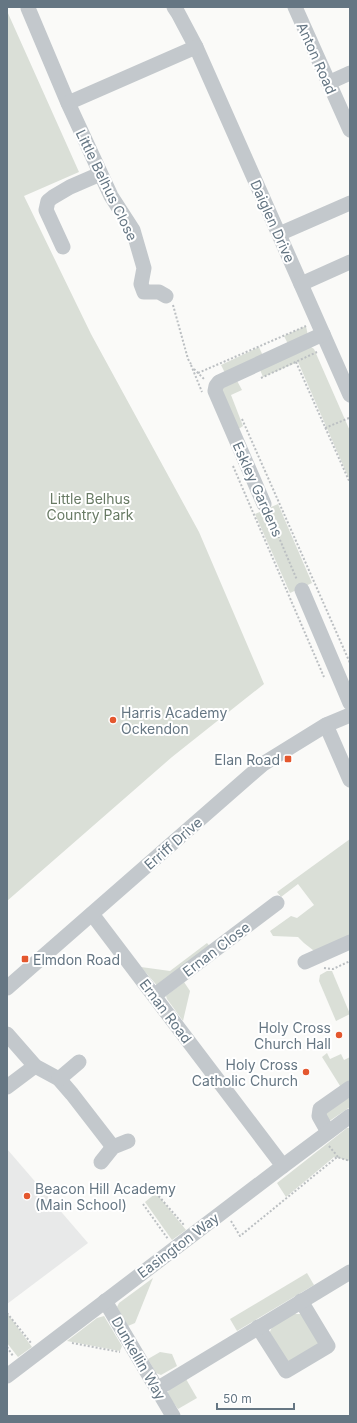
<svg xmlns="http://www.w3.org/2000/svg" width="357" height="1423" font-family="Inter,sans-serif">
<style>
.built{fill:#e8e9e9}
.green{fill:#dadfd7}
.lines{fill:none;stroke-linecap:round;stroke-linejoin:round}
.path{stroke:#bbbfc2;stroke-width:2;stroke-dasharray:2 2;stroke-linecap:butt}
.minor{stroke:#c3c8cc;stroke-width:15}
.poi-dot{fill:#e4572e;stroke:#fff;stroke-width:1.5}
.labels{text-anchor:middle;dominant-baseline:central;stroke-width:4;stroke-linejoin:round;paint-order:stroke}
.street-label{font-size:14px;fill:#657683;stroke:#fff}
.park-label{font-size:14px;fill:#687a64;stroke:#fff}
.poi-label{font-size:14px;fill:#657683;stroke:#fff;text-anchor:start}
</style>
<rect width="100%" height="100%" fill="#fafaf8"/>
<!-- built -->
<path class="built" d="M7,1149l81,94 -81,61z"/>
<!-- green -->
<g class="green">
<path d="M7,11l72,161 -55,24 67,138 108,198 65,152 -92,73 -165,144z"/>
<path d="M306,326l2,10 -20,8 -4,-8z"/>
<path d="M308,345l6,4 36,82v50l-52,-119 -35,15 -4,-10z"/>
<path d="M259,347l4,9 -38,17 -4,-8z"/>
<path d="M235,377l7,13 -11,5 12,31 -6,4 -17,-40z"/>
<path d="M278,504l34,79 -22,10 -35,-79z"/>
<path d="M350,839v101l-32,14 -14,-11 -6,-6 -25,-1 -3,-5 21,-15 6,2 17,-13 -16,-21 -17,13 -4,-5z"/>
<path d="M207,943l5,6 -52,40 -19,-22 29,4z"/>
<path d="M327,971h5l18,43 -14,7 -17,-40 1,-6z"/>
<path d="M184,982l6,9 -7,30 -16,-22 -1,-3z"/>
<path d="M327,1053l3,6 11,-5 3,6 6,-3v27l-8,5 -20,-32z"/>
<path d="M350,1092v15l-22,15 -3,-6 5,-11z"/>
<path d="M347,1128h3v33l-16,-4 -48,40 -9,-14z"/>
<path d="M156,1193l30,37 -14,10 -27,-38z"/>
<path d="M307,1273l7,12 -77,46 -7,-12z"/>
<path d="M153,1278l-18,45 -7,3 -11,-19 2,-4z"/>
<path d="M7,1313l25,34 -14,10 -11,-14z"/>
<path d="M293,1314h10l16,27 -4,10 -20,11 -12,-2 -14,-26 3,-7z"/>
<path d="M104,1316l18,30 -2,5 -53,-10 30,-23z"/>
<path d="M160,1352l12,2 5,12 -16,9 -5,-2 -8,-14z"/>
<path d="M186,1379l11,19 -19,11 -11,-15 3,-6z"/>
</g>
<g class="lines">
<!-- path -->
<g class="path">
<path d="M173,305l15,54 3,5"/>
<path d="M296,362l54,121"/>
<path d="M191,365l11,27"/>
<path d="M194,369l11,11"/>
<path d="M198,373l108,-47"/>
<path d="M261,378l56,-26"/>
<path d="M242,419l108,244"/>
<path d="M325,428l24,-10"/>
<path d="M233,466l91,211"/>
<path d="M269,514l28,66"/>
<path d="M324,968l9,1 17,-8"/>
<path d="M329,1146l9,11"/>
<path d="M156,1193l28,32"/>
<path d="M143,1204l25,35"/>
<path d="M231,1221l9,15 97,-79 13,4"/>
<path d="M7,1313l24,30"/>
<path d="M72,1343l48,9"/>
<path d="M7,1347l6,9"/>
</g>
<!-- minor -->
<g class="minor">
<path d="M174,7l4,6 18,34 154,348"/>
<path d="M295,7l55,123"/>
<path d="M28,8l40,95 43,93 22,34 11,38 -3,16 3,8h15l7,4"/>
<path d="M328,83l22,-10"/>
<path d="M68,103l128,-56"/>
<path d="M279,234l71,-31"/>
<path d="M63,247l-17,-37 2,-9 5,-4 17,-10 30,-13"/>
<path d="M301,284l49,-22"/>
<path d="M264,504l-49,-113 1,-5 3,-4 104,-48"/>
<path d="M302,590l48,113"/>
<path d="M326,725l24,55"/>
<path d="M92,914l191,252"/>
<path d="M305,962l45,-20"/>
<path d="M7,988l256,-224 63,-39 24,-10"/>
<path d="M155,995l122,-92"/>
<path d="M7,1034l28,32 24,13 13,15 41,53"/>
<path d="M59,1079l20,-17"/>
<path d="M7,1087l28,-21"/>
<path d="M328,1132l-9,-16 1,-7 30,-21"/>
<path d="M101,1162l12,-15 15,-6"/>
<path d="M105,1301l68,115"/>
<path d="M258,1327l28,44 42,-25 -27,-45"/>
<path d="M7,1376l276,-210 67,-50"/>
<path d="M157,1389l193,-117"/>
</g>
</g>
<!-- markers -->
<g class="poi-dot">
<circle cx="113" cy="720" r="4"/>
<rect x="284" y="755" width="8" height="8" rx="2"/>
<rect x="21" y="955" width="8" height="8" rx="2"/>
<circle cx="339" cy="1035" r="4"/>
<circle cx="306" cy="1072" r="4"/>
<circle cx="27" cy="1196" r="4"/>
</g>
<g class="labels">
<!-- street labels -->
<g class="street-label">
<text transform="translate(317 58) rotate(66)">Anton Road</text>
<text transform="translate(107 185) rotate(64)">Little Belhus Close</text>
<text transform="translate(273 221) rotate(66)">Daiglen Drive</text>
<text transform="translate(258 489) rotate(66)">Eskley Gardens</text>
<text transform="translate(173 843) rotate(-41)">Erriff Drive</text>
<text transform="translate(216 949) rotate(-37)">Ernan Close</text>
<text transform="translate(166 1011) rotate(53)">Ernan Road</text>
<text transform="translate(178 1245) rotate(-37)">Easington Way</text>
<text transform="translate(139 1358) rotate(60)">Dunkellin Way</text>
</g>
<!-- park labels -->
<g class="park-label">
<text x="90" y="498">Little Belhus<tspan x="90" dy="16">Country Park</tspan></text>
</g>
<!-- poi labels -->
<g class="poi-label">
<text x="121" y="712">Harris Academy<tspan x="121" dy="16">Ockendon</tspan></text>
<text x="280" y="759" text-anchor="end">Elan Road</text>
<text x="33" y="959">Elmdon Road</text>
<text x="331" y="1027" text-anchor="end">Holy Cross<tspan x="331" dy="16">Church Hall</tspan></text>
<text x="298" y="1064" text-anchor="end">Holy Cross<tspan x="298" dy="16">Catholic Church</tspan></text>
<text x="35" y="1188">Beacon Hill Academy<tspan x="35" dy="16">(Main School)</tspan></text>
</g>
</g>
<!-- border -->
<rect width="357" height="1423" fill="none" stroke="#657683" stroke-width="16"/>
<!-- scale -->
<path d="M217 1403v6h77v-6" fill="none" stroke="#657683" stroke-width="2"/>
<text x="223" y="1403" font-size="12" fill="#657683" stroke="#ffffff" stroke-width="3" paint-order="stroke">50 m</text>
</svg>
